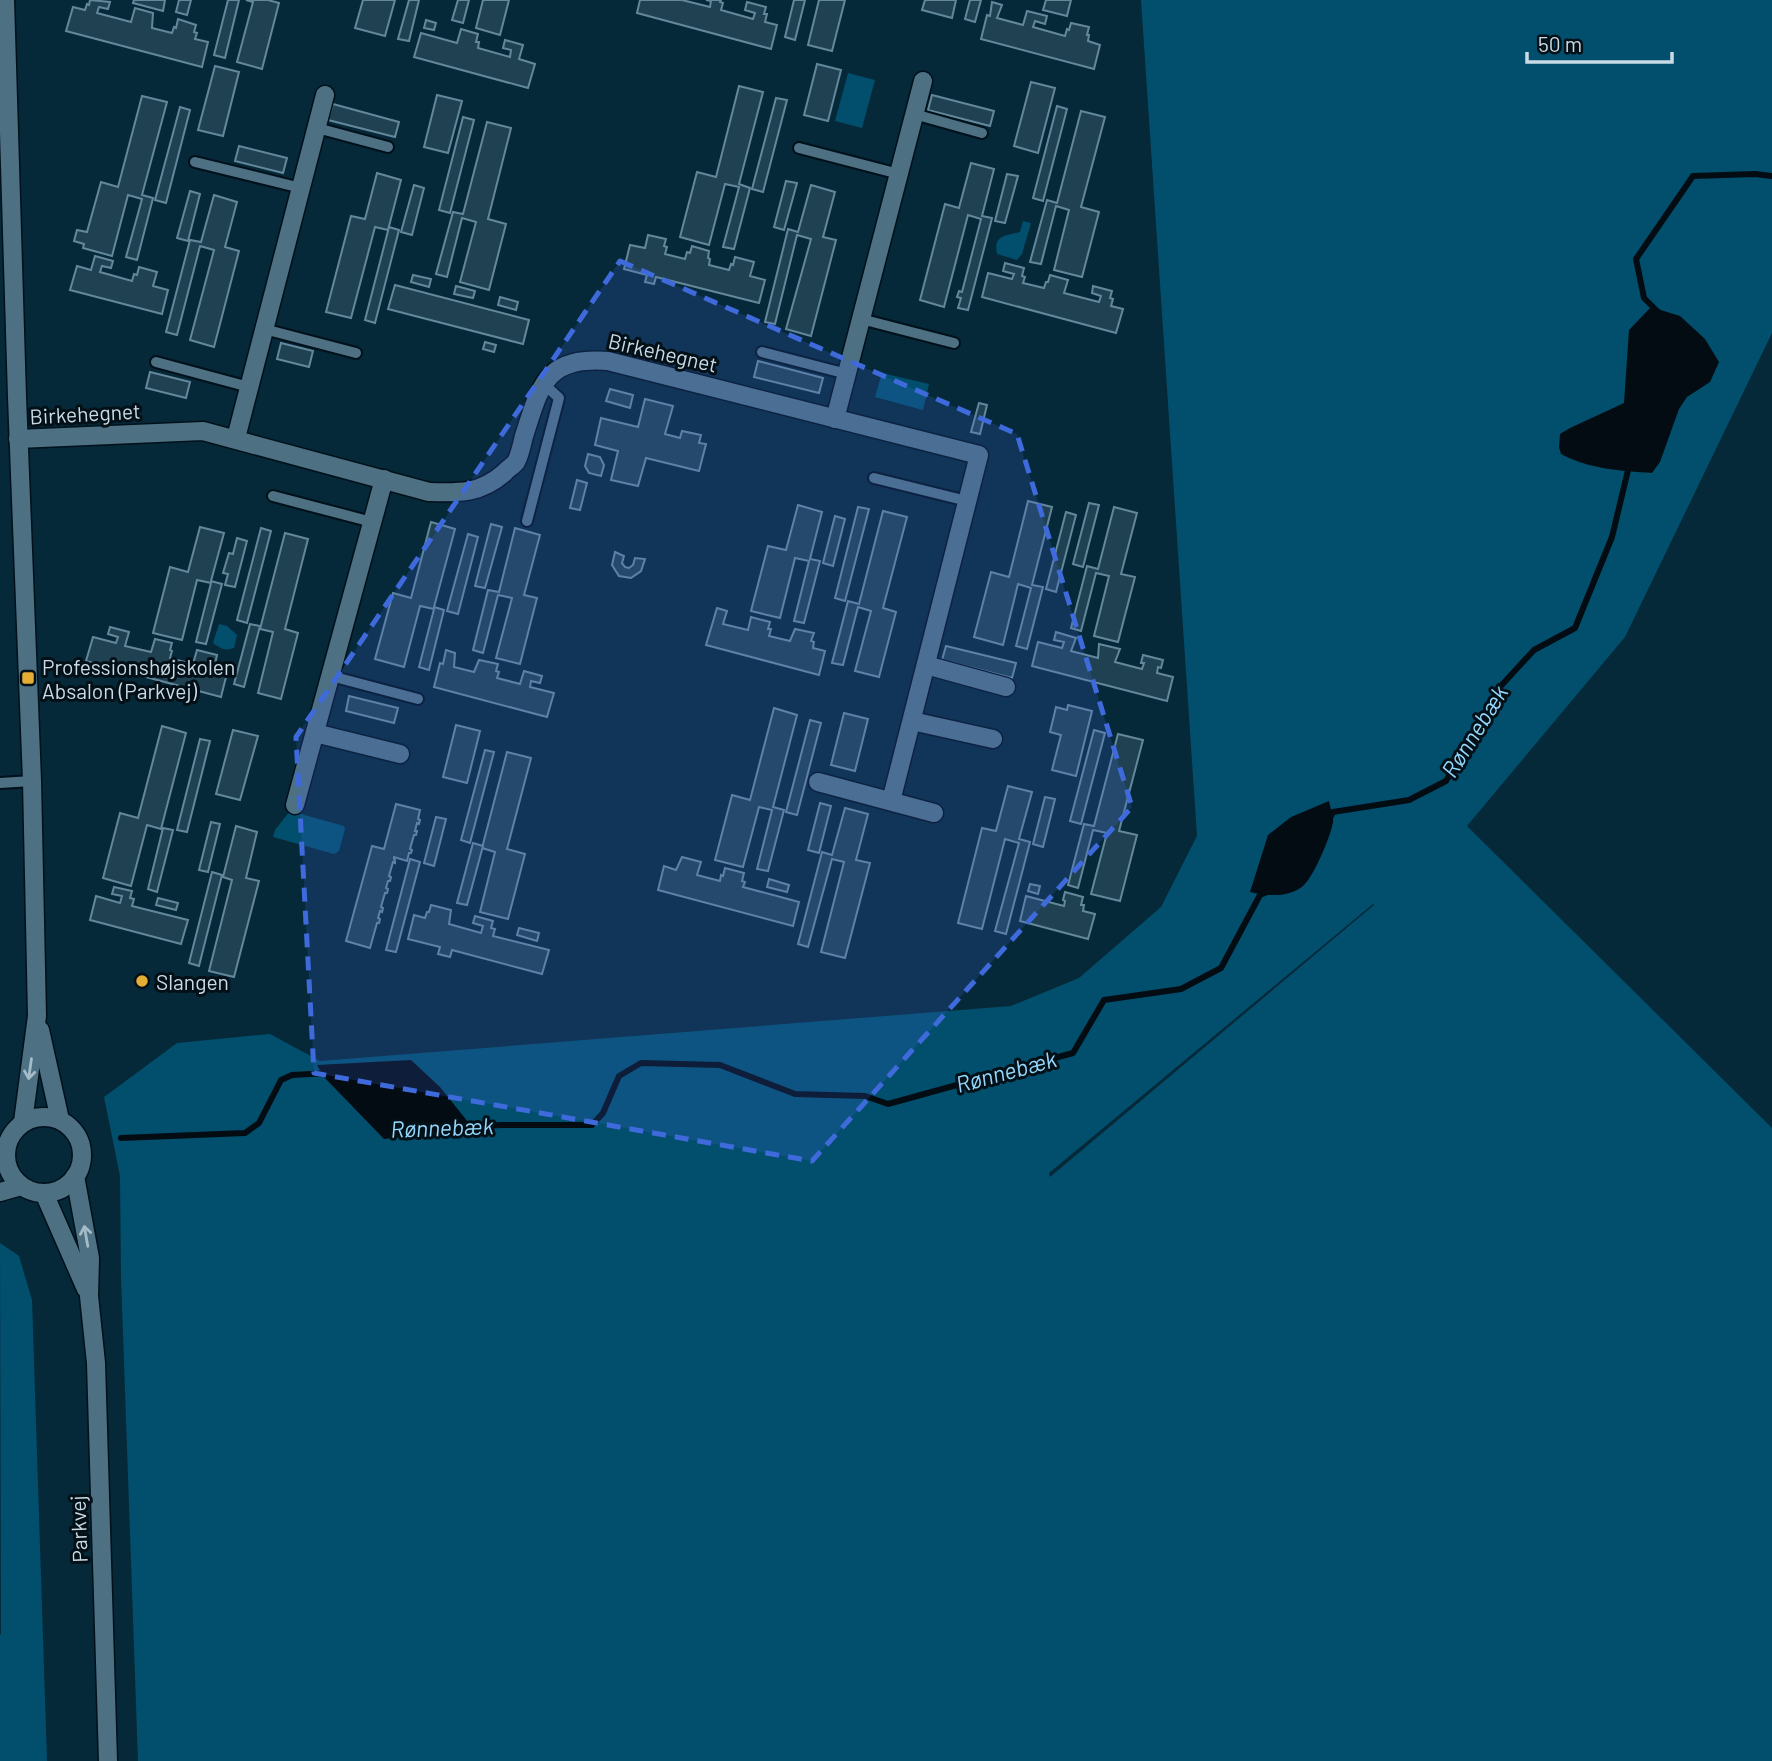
<svg xmlns="http://www.w3.org/2000/svg" width="1772" height="1761" font-family="Barlow,sans-serif">
<style>
.green{fill:#024f6d;fill-rule:evenodd}
.water{fill:#020c12}
.lines{fill:none;stroke-linecap:round;stroke-linejoin:round}
.stream{stroke:#020c12;stroke-width:6}
.building{fill:#1f4152;stroke:#64889b;stroke-width:2}
.service-casing{stroke:#00111c;stroke-width:14}
.minor-casing{stroke:#00111c;stroke-width:21}
.tertiary-casing{stroke:#00111c;stroke-width:21}
.service{stroke:#4d7082;stroke-width:10}
.minor{stroke:#4d7082;stroke-width:18}
.tertiary{stroke:#4d7082;stroke-width:18}
.oneway{stroke:#a4bbc8}
.marked{fill:#3f6adb;fill-opacity:0.2;stroke:#3f6adb;stroke-width:5;stroke-dasharray:14 9;stroke-linejoin:round}
.poi-dot{fill:#e4ad35;stroke:#041017;stroke-width:2.5}
.labels{text-anchor:middle;dominant-baseline:central;stroke-width:6;stroke-linejoin:round;paint-order:stroke}
.street-label{font-size:21px;fill:#c9dbe6;stroke:#041017}
.poi-label{font-size:21px;fill:#c9dbe6;stroke:#041017;text-anchor:start}
.water-label{font-size:23px;font-style:italic;fill:#93d7fc;stroke:#041017}
</style>
<rect width="100%" height="100%" fill="#052939"/>
<!-- green -->
<g class="green">
<path d="M1141,0h631v333l-147,304 -158,189 305,302v633h-1634l-17,-484 -1,-101 -16,-79 73,-54 93,-9 50,27 691,-55 68,-28 82,-71 36,-71zM1373,904l1,1 -324,272 -1,-4z"/>
<path d="M848,73l27,7 -13,48 -27,-7z"/>
<path d="M1023,221l8,2 -9,31 -5,6 -20,-6c-4,-19 8,-18 23,-22z"/>
<path d="M882,373l47,11 -6,26 -48,-13z"/>
<path d="M219,624l8,2 10,9 -3,13c-9,3 -13,1 -21,-5z"/>
<path d="M290,811l54,15 1,3 -6,22 -5,3 -61,-17 2,-7z"/>
<path d="M0,1243l19,13 13,44 15,461h-47v-126l1,-1z"/>
</g>
<!-- water -->
<g class="water">
<path d="M1651,307l29,9 25,23 14,23 -9,20 -23,15 -8,12 -19,53 -8,11c-31,-2 -63,-4 -91,-19l-2,-7 1,-13 10,-6 54,-25 5,-73z"/>
<path d="M1329,801c1,7 5,15 4,21 -2,14 -20,56 -30,64 -14,12 -37,10 -53,6l18,-57 23,-18z"/>
<path d="M411,1060l29,27 36,45 -44,1 -48,6 -60,-62 -7,-12z"/>
</g>
<g class="lines">
<!-- stream -->
<g class="stream">
<path d="M1658,312l-14,-14 -8,-39 57,-83 62,-2 17,2"/>
<path d="M1329,820l4,-8 76,-12 37,-19 53,-93 35,-38 41,-22 37,-91 17,-71"/>
<path d="M464,1127l38,-2h90l11,-12 16,-37 22,-13 79,2 75,29 70,2 23,8 185,-51 31,-53 77,-11 40,-21 39,-73 7,-3"/>
<path d="M121,1138l124,-5 14,-10 22,-43 11,-5 37,-2"/>
</g>
</g>
<!-- building -->
<g class="building">
<path d="M90,0l20,2 -2,7 -9,-2 -2,6 34,9 4,-14 18,5 -1,15 20,5 2,-6 2,1 2,-9 18,6 -2,7 3,1 -2,6 13,3 -6,25 -136,-36 7,-24 12,3 2,-6 2,1z"/>
<path d="M134,0h31l-2,11 -30,-8z"/>
<path d="M179,0h12l-4,15 -11,-3z"/>
<path d="M228,0h11l-14,58 -11,-3z"/>
<path d="M246,0h22l11,3 -17,66 -25,-7 16,-60z"/>
<path d="M363,0h32l-10,36 -30,-8z"/>
<path d="M409,0h10l-10,41 -11,-2z"/>
<path d="M458,0h11l-6,23 -11,-3z"/>
<path d="M483,0h26l-9,35 -24,-7z"/>
<path d="M640,0h42l28,7 1,-6 -5,-1h15l-1,2 3,1 -2,7 32,9 2,-6 -10,-3 2,-8 19,5 -2,7h3l-2,8 12,3 -6,24 -134,-36z"/>
<path d="M794,0h11l-10,40 -10,-3z"/>
<path d="M819,0h26l-13,51 -24,-6z"/>
<path d="M925,0h31l-4,18 -30,-8z"/>
<path d="M970,0h11l-6,22 -10,-3z"/>
<path d="M1046,0h25l-4,16 -24,-6z"/>
<path d="M992,2l10,3 -5,13 26,7 4,-14 20,5 -2,8 -10,-3 -2,6 32,9 2,-7 2,1 2,-7 18,4 -2,8h2l-1,6 12,4 -6,24 -113,-30 6,-24 3,1z"/>
<path d="M426,20l10,3 -2,7 -10,-2z"/>
<path d="M461,29l17,5 -2,8h3l-1,6 32,9 1,-7 -8,-2 2,-8 18,5 -4,14 16,5 -7,24 -114,-31 7,-24 36,10z"/>
<path d="M817,64l24,6 -13,51 -24,-6z"/>
<path d="M215,66l24,6 -16,64 -25,-6z"/>
<path d="M1031,82l24,6 -17,65 -24,-7z"/>
<path d="M739,86l24,6 -24,92 11,4 -16,61 -11,-2 16,-60 -14,-3 -16,61 -29,-8 17,-65 19,5z"/>
<path d="M437,95l25,6 -14,52 -24,-6z"/>
<path d="M932,95l62,16 -4,15 -62,-16z"/>
<path d="M142,96l25,6 -25,93 11,3 -16,62 -11,-3 16,-58 -14,-4 -16,61 -29,-8 1,-4 -10,-3 3,-11 10,2 14,-50 17,5z"/>
<path d="M776,98l11,2 -24,92 -11,-3z"/>
<path d="M333,104l66,18 -4,15 -67,-17z"/>
<path d="M1057,106l10,3 -24,92 -10,-3z"/>
<path d="M180,107l10,3 -24,93 -11,-3z"/>
<path d="M1081,111l24,6 -24,90 18,5 -17,65 -28,-7 15,-60 -13,-4 -15,58 -11,-2 17,-62 10,3z"/>
<path d="M463,117l11,3 -24,93 -11,-3z"/>
<path d="M487,122l24,6 -23,91 18,5 -17,66 -29,-8 16,-60 -14,-4 -15,59 -11,-3 17,-62 10,2z"/>
<path d="M239,146l48,12 -4,15 -48,-12z"/>
<path d="M971,163l23,6 -12,47 10,2 -24,92 -10,-2 3,-10 -4,-1 2,-6 3,1 19,-73 -13,-4 -24,92 -24,-7 25,-96 14,4z"/>
<path d="M377,173l24,7 -13,50 -13,-3 -24,91 -25,-6 25,-96 14,3z"/>
<path d="M1007,174l11,2 -13,47 -10,-2z"/>
<path d="M786,181l11,2 -13,47 -10,-3z"/>
<path d="M414,185l10,3 -12,47 -11,-3z"/>
<path d="M811,185l24,7 -12,45 13,3 -25,96 -25,-7 25,-90 -14,-4 -22,89 -10,-2 23,-93 10,3z"/>
<path d="M190,191l10,3 -12,47 -11,-3z"/>
<path d="M214,195l23,7 -12,45 14,4 -25,96 -24,-7 24,-90 -14,-4 -23,89 -11,-3 24,-92 11,2z"/>
<path d="M389,227l10,3 -24,93 -10,-3z"/>
<path d="M648,235l18,4 -2,7 3,1 -2,7 20,5 2,-7 3,1 2,-7 17,5 -1,7 2,1 -1,6 20,5 2,-6 2,1 2,-8 19,5 -4,14 15,4 -6,23 -103,-26 -2,7 -9,-2 2,-7 -23,-6 6,-24 15,3z"/>
<path d="M95,256l18,5 -2,7 -9,-2 -2,6 32,9 2,-7 3,1 2,-8 18,5 -4,14 15,4 -6,24 -92,-24 7,-24 14,4z"/>
<path d="M1005,263l19,5 -2,8 3,1 -2,6 21,5 2,-6h2l2,-7 18,5 -4,13 35,9 2,-6 -9,-3 1,-7 19,5 -2,7 3,1 -2,7 12,3 -7,24 -134,-36 6,-24 24,6 2,-5 -11,-3z"/>
<path d="M413,275l18,4 -2,8 -18,-5z"/>
<path d="M395,285l134,35 -6,24 -135,-35z"/>
<path d="M456,286l19,5 -2,7 -19,-4z"/>
<path d="M500,297l18,5 -2,8 -18,-5z"/>
<path d="M485,342l11,3 -2,7 -11,-3z"/>
<path d="M281,343l32,8 -4,16 -32,-8z"/>
<path d="M758,361l65,17 -4,15 -65,-16z"/>
<path d="M150,372l40,10 -4,16 -40,-10z"/>
<path d="M610,389l23,6 -3,13 -24,-7z"/>
<path d="M645,399l28,7 -8,28 15,4 2,-7 19,4 -2,8 7,1 -7,27 -53,-13 -8,28 -27,-6 7,-29 -23,-6 6,-27 37,9z"/>
<path d="M979,403l8,2 -7,29 -9,-2z"/>
<path d="M588,454l12,3 4,8 -3,11 -12,-3 -4,-7z"/>
<path d="M577,480l10,3 -7,27 -10,-2z"/>
<path d="M1028,501l24,6 -20,78 11,2 -16,62 -11,-3 15,-58 -13,-4 -15,61 -29,-8 17,-65 18,5z"/>
<path d="M1089,503l10,2 -16,62 -10,-3z"/>
<path d="M798,505l24,7 -12,47 10,2 -16,62 -10,-2 15,-60 -14,-3 -15,60 -29,-7 17,-65 18,4z"/>
<path d="M858,507l11,2 -24,92 -10,-3z"/>
<path d="M1114,507l23,6 -16,61 14,3 -17,65 -24,-6 15,-60 -13,-3 -15,58 -10,-3 16,-62 11,3z"/>
<path d="M883,511l24,6 -24,91 13,4 -17,65 -24,-6 16,-60 -13,-4 -15,58 -11,-2 16,-62 11,3z"/>
<path d="M1066,512l10,3 -20,77 -10,-3z"/>
<path d="M835,516l10,3 -12,47 -10,-3z"/>
<path d="M431,522l24,7 -21,78 10,3 -15,60 -10,-3 15,-58 -14,-3 -16,61 -29,-8 18,-66 18,5z"/>
<path d="M491,524l11,3 -17,61 -10,-2z"/>
<path d="M200,527l24,6 -13,48 11,3 -16,60 -10,-2 15,-59 -14,-3 -15,60 -29,-7 17,-66 18,5z"/>
<path d="M261,528l10,3 -24,92 -10,-3z"/>
<path d="M515,528l25,7 -16,60 13,3 -17,66 -24,-6 16,-60 -14,-3 -15,58 -10,-3 15,-60 11,2z"/>
<path d="M285,533l23,6 -23,90 13,4 -17,66 -23,-6 15,-61 -13,-3z"/>
<path d="M468,534l10,3 -20,77 -11,-3z"/>
<path d="M237,538l10,3 -12,46 -10,-2 3,-11 -5,-1 6,-20 4,1z"/>
<path d="M615,552l9,4 -2,7 3,4 4,1 4,-3 2,-7 10,1 -4,12 -10,7 -12,-2 -7,-11z"/>
<path d="M717,608l10,3 -4,13 25,6 3,-13 19,5 -2,7h3l-2,7 21,5 5,-12 19,4 -3,8 3,1 -1,6 12,3 -6,24 -113,-30z"/>
<path d="M250,624l10,2 -16,61 -10,-3z"/>
<path d="M110,627l19,5 -4,14 26,6 4,-13 17,4 -2,7 2,1 -2,7 11,3 12,3 4,-14 20,5 -3,14 13,4 -6,24 -135,-36 7,-24 23,6 2,-6 -10,-3z"/>
<path d="M1056,632l20,6 -5,13 27,7 1,-14 21,5 -5,13 27,7 2,-6h-3l2,-8 20,5 -2,8 -3,-1 -1,6 16,4 -6,24 -135,-35 6,-24 24,6 2,-6 -10,-2z"/>
<path d="M946,646l70,17 -4,15 -70,-18z"/>
<path d="M446,650l9,3 -1,14 20,5 5,-12 19,4 -2,7 3,1 -2,6 23,6 4,-13 18,5 -2,7 -9,-2 -1,6 24,6 -7,24 -113,-30 6,-24 3,1z"/>
<path d="M349,696l49,12 -4,15 -48,-12z"/>
<path d="M1068,705l24,6 -16,65 -24,-6 9,-35 -11,-3 6,-25 11,3z"/>
<path d="M774,708l23,7 -24,92 11,3 -16,61 -11,-2 15,-59 -13,-3 -16,60 -28,-7 17,-65 18,5z"/>
<path d="M844,713l24,6 -13,52 -24,-6z"/>
<path d="M810,720l11,3 -24,92 -11,-3z"/>
<path d="M456,725l24,6 -13,52 -24,-6z"/>
<path d="M162,726l24,7 -25,96 -14,-4 -16,61 -28,-8 17,-65 18,5z"/>
<path d="M233,730l25,6 -18,64 -24,-6z"/>
<path d="M1094,730l11,3 -24,91 -11,-3z"/>
<path d="M1118,734l25,6 -24,91 18,4 -17,66 -29,-7 16,-61 -14,-3 -15,58 -10,-3 16,-61 10,2z"/>
<path d="M200,739l10,2 -23,91 -10,-2z"/>
<path d="M485,750l9,2 -24,91 -9,-3z"/>
<path d="M507,752l24,6 -24,91 18,5 -17,65 -28,-7 15,-60 -13,-4z"/>
<path d="M1008,786l24,6 -13,47 11,3 -24,92 -11,-3 24,-88 -14,-4 -23,90 -24,-6 24,-95 14,3z"/>
<path d="M1045,797l10,2 -12,48 -10,-3z"/>
<path d="M820,803l11,3 -12,47 -11,-3z"/>
<path d="M396,804l24,6 -2,9 2,1 -1,4 -2,-1 -2,8h2l-1,4h-2l-4,14 2,1 -1,3h-2l-2,8 -13,-4v2l1,1v3l-2,-1 -4,14 2,1 -1,4h-2l-2,7 2,1 -1,4h-2l-4,14 2,1 -1,4 -2,-1 -2,7 2,1 -1,4h-2l-7,25 -24,-7 26,-95 12,3z"/>
<path d="M845,808l23,6 -12,46 14,3 -25,95 -24,-6 23,-90 -12,-3 -24,88 -10,-3 24,-92 10,3z"/>
<path d="M436,817l10,2 -12,47 -10,-3z"/>
<path d="M211,822l9,2 -12,48 -9,-2z"/>
<path d="M236,826l21,6 -11,46 13,3 -25,96 -25,-6 23,-91 -9,-3z"/>
<path d="M163,828l10,2 -16,62 -9,-3z"/>
<path d="M473,843l10,3 -16,59 -10,-2z"/>
<path d="M682,857l19,5 -4,13 23,6 1,-6 2,1 2,-8 19,5 -2,8 3,1 -2,5 56,15 -6,24 -135,-36 6,-24 12,4z"/>
<path d="M410,859l10,3 -24,90 -10,-2z"/>
<path d="M212,872l10,3 -23,91 -10,-3z"/>
<path d="M769,879l20,6 -2,7 -20,-5z"/>
<path d="M1030,884l10,2 -2,8 -10,-3z"/>
<path d="M114,887l18,4 -2,7 4,1 -2,7 56,14 -7,24 -91,-24 6,-24 24,7 2,-7 -10,-2z"/>
<path d="M1065,892l18,5 -2,8h3l-1,6 12,3 -7,25 -68,-18 6,-25 38,10 1,-5 -2,-1z"/>
<path d="M158,898l20,5 -2,7 -20,-5z"/>
<path d="M431,905l20,5 -2,14 32,9 2,-7 -10,-3 2,-7 18,5 -2,7 4,1 -2,7 56,14 -7,24 -90,-24 -2,7 -12,-3 2,-7 -32,-8 6,-24 11,3 2,-6h2z"/>
<path d="M519,928l20,5 -2,8 -20,-6z"/>
</g>
<g class="lines">
<defs>
<g id="service">
<path d="M914,114l68,19"/>
<path d="M317,128l71,19"/>
<path d="M799,148l100,26"/>
<path d="M195,162l106,26"/>
<path d="M861,319l93,24"/>
<path d="M264,329l92,24"/>
<path d="M762,352l85,22"/>
<path d="M156,362l93,25"/>
<path d="M874,478l93,23"/>
<path d="M273,496l99,26"/>
<path d="M527,521l32,-123 -15,-14"/>
<path d="M331,676l87,23"/>
<path d="M0,783l32,-2"/>
</g>
<g id="minor">
<path d="M835,419l88,-338"/>
<path d="M236,438l89,-343"/>
<path d="M18,439l185,-8 226,61c30,1 51,2 75,-19 3,-4 9,-7 12,-11 4,-7 6,-18 8,-26 17,-52 21,-79 84,-75l371,94 -88,346"/>
<path d="M926,665l80,22"/>
<path d="M912,721l81,18"/>
<path d="M315,733l85,21"/>
<path d="M818,782l116,31"/>
<path d="M295,805l89,-326"/>
</g>
<g id="tertiary">
<path d="M5,0l12,397 15,384 5,235 -14,106"/>
<path d="M40,1030l20,90"/>
<circle cx="44" cy="1155" r="38"/>
<path d="M75,1176l15,82 -1,38 7,67 12,398"/>
<path d="M0,1192l21,-6"/>
<path d="M44,1193l42,96"/>
</g>
</defs>
<!-- service casing -->
<use href="#service" class="service-casing"/>
<!-- minor casing -->
<use href="#minor" class="minor-casing"/>
<!-- tertiary casing -->
<use href="#tertiary" class="tertiary-casing"/>
<!-- service -->
<use href="#service" class="service"/>
<!-- minor -->
<use href="#minor" class="minor"/>
<!-- tertiary -->
<use href="#tertiary" class="tertiary"/>
</g>
<!-- one-way arrows -->
<defs><path id="oneway-shaft" d="M-6 0H5M1.5-3L5.5 0L1.5 3" fill="none" stroke-width="1.6" stroke-linecap="round" stroke-linejoin="round" transform="scale(1.75)"/></defs>
<g class="oneway">
<use href="#oneway-shaft" transform="translate(30 1069) rotate(98)"/>
<use href="#oneway-shaft" transform="translate(86 1236) rotate(-100)"/>
</g>
<!-- marked area -->
<path class="marked" d="M620,261l397,173 115,373 -320,354 -498,-88 -18,-336z"/>
<!-- markers -->
<g class="poi-dot">
<rect x="21" y="671" width="14" height="14" rx="3.5"/>
<circle cx="142" cy="981" r="7"/>
</g>
<g class="labels">
<!-- street labels -->
<g class="street-label">
<text transform="translate(663 352) rotate(13)">Birkehegnet</text>
<text transform="translate(85 413) rotate(-3)">Birkehegnet</text>
<text transform="translate(78 1529) rotate(-92)">Parkvej</text>
</g>
<!-- poi labels -->
<g class="poi-label">
<text x="42" y="666">Professionshøjskolen<tspan x="42" dy="24">Absalon (Parkvej)</tspan></text>
<text x="156" y="981">Slangen</text>
</g>
<!-- water labels -->
<g class="water-label">
<text transform="translate(1474 731) rotate(-58)">Rønnebæk</text>
<text transform="translate(1006 1071) rotate(-15)">Rønnebæk</text>
<text transform="translate(442 1127) rotate(-2)">Rønnebæk</text>
</g>
</g>
<!-- scale -->
<path d="M1527 52v10h145v-10" fill="none" stroke="#c9dbe6" stroke-width="3.5"/>
<text x="1538" y="52" font-size="21" fill="#c9dbe6" stroke="#041017" stroke-width="5" paint-order="stroke">50 m</text>
</svg>
